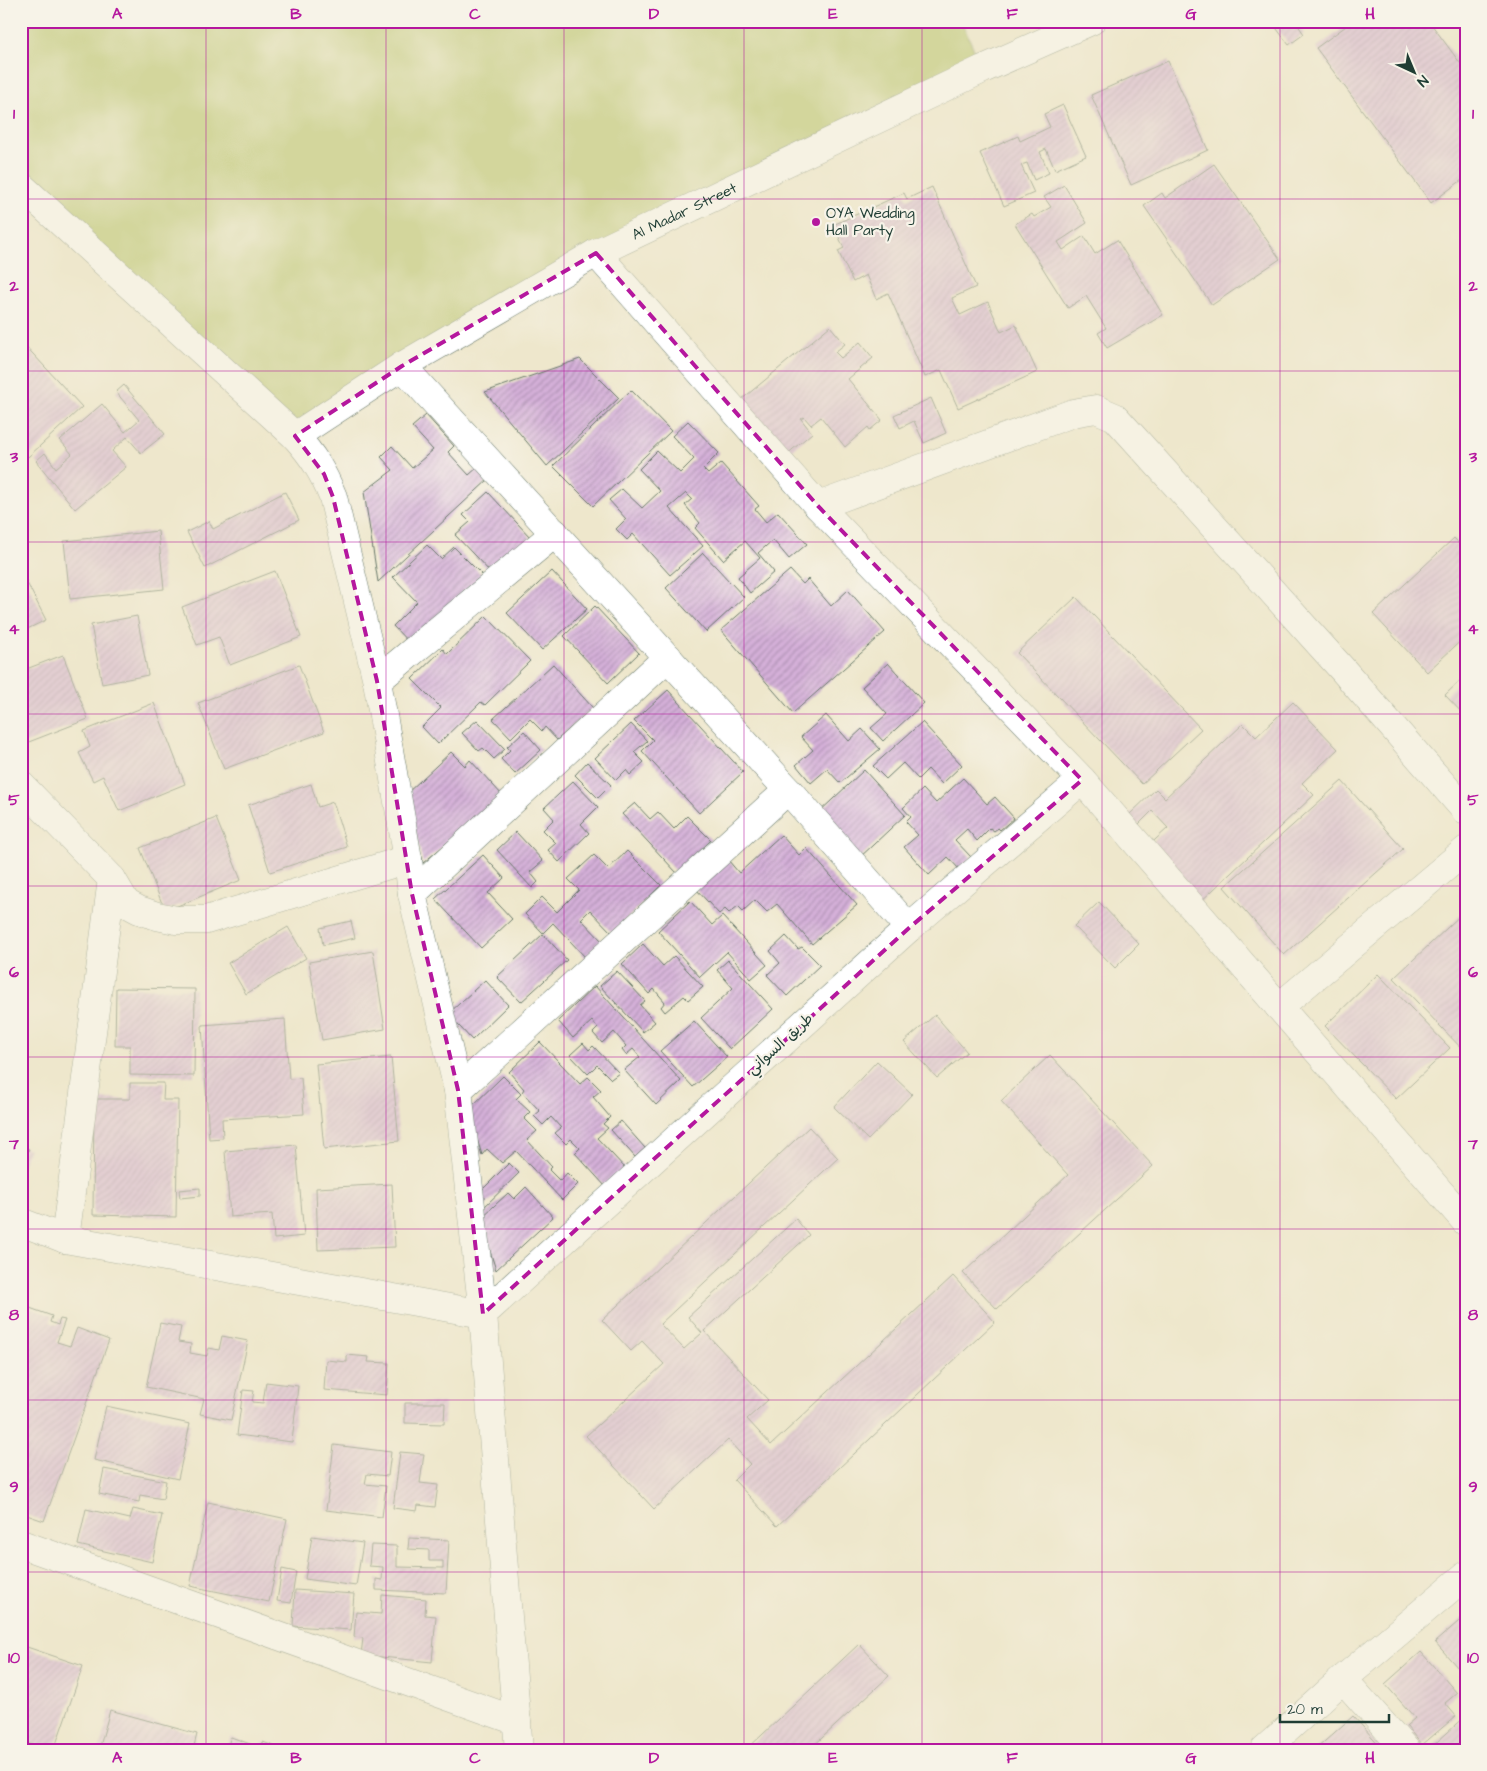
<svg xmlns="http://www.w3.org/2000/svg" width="1487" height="1771" font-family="'Architects Daughter','Playpen Sans Arabic',sans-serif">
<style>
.green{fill:#b1c164;stroke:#687f4c}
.building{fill:url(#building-hatch)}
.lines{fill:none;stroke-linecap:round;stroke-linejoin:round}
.minor-casing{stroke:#677869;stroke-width:29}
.tertiary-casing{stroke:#677869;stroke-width:29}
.minor{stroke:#fff;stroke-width:28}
.tertiary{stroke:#fff;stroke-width:28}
.marked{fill:none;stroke:#b5179e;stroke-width:4;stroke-dasharray:10 6;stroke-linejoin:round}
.grid{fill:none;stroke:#b5179e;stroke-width:1;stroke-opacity:0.55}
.poi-dot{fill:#b5179e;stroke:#f7f3e8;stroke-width:2}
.labels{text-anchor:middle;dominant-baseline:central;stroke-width:4.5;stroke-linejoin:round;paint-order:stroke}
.street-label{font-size:15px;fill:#1f3d34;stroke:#f7f3e8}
.poi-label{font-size:15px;fill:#1f3d34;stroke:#f7f3e8;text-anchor:start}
.neatline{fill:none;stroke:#b5179e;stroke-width:2}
.grid-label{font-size:16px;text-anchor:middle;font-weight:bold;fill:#b5179e}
</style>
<defs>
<pattern id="building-hatch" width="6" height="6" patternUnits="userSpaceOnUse" patternTransform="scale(1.25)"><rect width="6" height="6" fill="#d5b0d9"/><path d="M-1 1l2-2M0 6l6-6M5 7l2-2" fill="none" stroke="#ac90b1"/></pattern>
</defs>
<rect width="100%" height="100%" fill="#f7f3e8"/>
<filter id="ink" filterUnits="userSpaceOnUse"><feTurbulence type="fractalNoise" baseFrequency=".02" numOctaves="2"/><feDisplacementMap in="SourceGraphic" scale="10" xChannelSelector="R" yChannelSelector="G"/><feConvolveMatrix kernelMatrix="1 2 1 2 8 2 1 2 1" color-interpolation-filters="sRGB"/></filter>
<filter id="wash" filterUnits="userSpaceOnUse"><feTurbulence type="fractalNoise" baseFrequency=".0096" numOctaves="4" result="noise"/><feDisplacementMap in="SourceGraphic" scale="20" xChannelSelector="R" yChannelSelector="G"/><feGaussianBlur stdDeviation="1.12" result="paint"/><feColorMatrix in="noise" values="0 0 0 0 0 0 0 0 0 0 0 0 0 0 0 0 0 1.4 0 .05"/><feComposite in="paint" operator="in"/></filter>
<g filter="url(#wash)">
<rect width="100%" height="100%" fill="#eee7cc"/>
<!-- green -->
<path class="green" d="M21,21h940l22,48 -387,184 -301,183 -274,-250z"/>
<g id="blocks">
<!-- building -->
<g class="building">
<path d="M1271,21h24l9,13 -15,11z"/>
<path d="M1353,21h76l37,50v106l-35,26 -115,-155z"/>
<path d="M1168,61l40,89 -77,35 -40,-90z"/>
<path d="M1063,105l23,51 -31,14 -9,-21 -6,3 9,21 -15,7 -7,-17 -6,2 13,28 -30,13 -24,-53 38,-17 2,5 30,-14 -6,-13z"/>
<path d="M1214,164l66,95 -68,46 -68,-99 18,-13 3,5z"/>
<path d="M1064,185l23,38 -29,19 5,8 21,-14 11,18 22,-14 46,75 -56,33 -9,-15 8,-5 -20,-32 -18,12 -53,-84 17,-10 2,3 17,-10 -7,-10z"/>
<path d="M932,187l44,100 -24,11 8,17 28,-13 13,30 15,-7 21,47 -79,36 -17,-38 -16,7 -37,-84 -12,6 -10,-24 -13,7 -15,-31 6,-3 -11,-23 71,-32 3,6z"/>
<path d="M830,326l15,18 -10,8 6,6 19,-16 13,16 -25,21 34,41 -12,10 -2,-3 -23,20 -24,-30 -10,8 -7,-8 -3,2 11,14 -26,22 -45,-55z"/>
<path d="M21,341l61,66 -54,50 -7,-7z"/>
<path d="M580,359l39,39 -72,68 -62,-74z"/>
<path d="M124,385l41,49 -24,19 -14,-16 -15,14 14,16 -51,42 -39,-48 9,-8 11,15 16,-14 -12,-14 42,-36 23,28 14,-12 -23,-28z"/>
<path d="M631,390l40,41 -78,75 -40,-40z"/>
<path d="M931,398l15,35 -22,10 -10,-22 -14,7 -6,-13z"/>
<path d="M426,415l28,31 -6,6 21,23 9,-8 11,12 -111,103 -14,-90 29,-22 -12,-13 11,-11 20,22 21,-18 -21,-23z"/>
<path d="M688,421l31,32 -16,16 5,5 13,-11 38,43 -4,3 11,13 12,-10 29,32 -18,15 -16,-19 -15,13 16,19 -24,21 -12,-16 22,-19 -15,-17 -22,19 -28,-32 5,-5 -15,-18 7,-6 -6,-6 -17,15 34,38 -33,29 -37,-41 -6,6 -11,-11 10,-10 -17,-19 13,-11 20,19 18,-17 -21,-22 18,-18 23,22 14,-14 -22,-23z"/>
<path d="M285,492l14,28 -94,48 -18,-36 22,-11 4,8z"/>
<path d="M488,492l43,46 -39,36 -37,-39 15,-13 -7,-7z"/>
<path d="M158,531l6,58 -94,10 -6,-58z"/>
<path d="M1454,538l12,13v85l-39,36 -54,-58z"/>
<path d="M427,545l14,14 13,-12 30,30 -71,70 -20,-21 24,-24 -24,-25z"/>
<path d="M703,553l41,44 -38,35 -40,-44z"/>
<path d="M790,570l13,14 5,-5 23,27 17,-16 37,42 -92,81 -72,-83z"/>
<path d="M21,571l25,49 -25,12z"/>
<path d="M275,571l26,66 -71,28 -11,-28 -22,8 -15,-38z"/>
<path d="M552,571l35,38 -45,41 -35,-37z"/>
<path d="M1076,597l125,132 -59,55 -125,-131z"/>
<path d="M595,606l44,47 -31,30 -44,-47z"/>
<path d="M137,616l11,59 -46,9 -11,-59z"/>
<path d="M486,616l44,45 -45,44 -4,-3 -43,42 -16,-17 19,-19 -29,-29 31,-30 4,5z"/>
<path d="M63,655l25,64 -67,26v-74z"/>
<path d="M888,663l36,40 -41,38 -12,-13 16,-14 -25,-27z"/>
<path d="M553,664l40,44 -36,32 -12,-13 -3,4 -12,-12 -19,19 -18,-19z"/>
<path d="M299,665l25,67 -100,37 -26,-66z"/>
<path d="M1466,675v42l-21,-22z"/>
<path d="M668,690l75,82 -44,41 -57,-62 11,-11 -19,-19z"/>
<path d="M1293,702l45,47 -36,34 12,12 -117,110 -53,-55 24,-22 -16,-17 -15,15 -9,-10 28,-27 9,9 78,-74 13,13z"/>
<path d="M154,703l31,81 -66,27 -16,-35 -10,5 -14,-28 11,-6 -6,-16z"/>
<path d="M826,715l23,26 13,-12 18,20 -40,34 -13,-14 -16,14 -15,-18 17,-15 -12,-13z"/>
<path d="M477,720l28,29 -11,10 -11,-11 -4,3 -17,-18z"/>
<path d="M922,722l40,43 -20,19 -14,-15 -10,10 -15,-16 -17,16 -13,-13z"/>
<path d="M631,724l16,17 -13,11 10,10 -14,13 -4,-5 -10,10 -21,-22z"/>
<path d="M524,731l17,19 -26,24 -14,-15 9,-9 -3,-3z"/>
<path d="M451,752l14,14 5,-6 33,36 -80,67 -17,-69z"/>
<path d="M587,762l24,23 -13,13 -23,-23z"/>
<path d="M864,770l41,45 -47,44 -41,-45z"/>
<path d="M963,778l24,26 8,-7 19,21 -14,12 -2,-2 -4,3 -4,-3 -13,13 -10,-12 -12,11 16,17 -12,12 -11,-12 -19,18 -25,-28 14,-12 -12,-13 5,-5 -8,-9 20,-19 13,14z"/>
<path d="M573,781l25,26 -17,17 8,9 -30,29 -11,-12 8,-7 -13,-13 11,-11 -10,-11z"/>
<path d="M1342,781l61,68 -119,106 -60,-68z"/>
<path d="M311,784l7,23 15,-5 14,45 -77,25 -22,-67z"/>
<path d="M635,803l15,16 8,-7 16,17 13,-13 24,24 -34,33 -55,-59z"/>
<path d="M216,818l25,62 -76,31 -25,-63z"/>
<path d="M516,832l27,29 -13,11 8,10 -6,6 -35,-38z"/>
<path d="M781,835l18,20 7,-7 51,57 -45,39 -35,-40 -10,8 -12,-12 -12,11 -5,-5 -9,7 -4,-4 -6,5 -23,-25 32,-29 11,13z"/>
<path d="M627,851l34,34 -49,48 -22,-23 -9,9 22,23 -17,16 -33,-35 -10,10 -18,-19 17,-17 15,15 22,-22 -11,-11 26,-24 14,14z"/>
<path d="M483,855l21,23 -16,15 24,26 -31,29 -46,-49z"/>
<path d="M690,901l22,24 10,-9 45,49 -16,14 -24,-27 -27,25 -42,-46z"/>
<path d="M1099,902l40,42 -24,24 -41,-42z"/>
<path d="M1466,910v143l-72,-75z"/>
<path d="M351,921l4,17 -32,7 -3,-17z"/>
<path d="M288,927l18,31 -60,36 -18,-31z"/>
<path d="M543,934l24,26 -46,42 -24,-25z"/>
<path d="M786,936l12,13 4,-2 18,18 -33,31 -20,-21 13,-12 -10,-12z"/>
<path d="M643,944l20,22 11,-10 29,31 -15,13 -4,-4 -19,16 -4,-5 4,-5 -11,-13 -5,5 -27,-30z"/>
<path d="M373,951l12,78 -63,11 -13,-78z"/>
<path d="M728,960l45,49 -43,40 -29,-31 32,-30 -16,-18z"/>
<path d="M617,971l28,30 -5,4 15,17 -12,10 -43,-46z"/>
<path d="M1378,974l72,74 -54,51 -71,-73z"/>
<path d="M485,980l23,25 -36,35 -24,-26z"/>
<path d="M595,986l86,95 -25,24 -32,-35 16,-13 -7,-8 -7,6 -4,-5 4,-4 -12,-14 -12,11 -9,-10 5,-5 -6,-7 -19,17 -15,-17z"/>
<path d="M116,988l79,1 -1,87 -64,-1v-29h-15z"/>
<path d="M935,1015l32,37 -30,26 -33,-36z"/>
<path d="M285,1019l4,60 12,-1 3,36 -82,5 1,19 -14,1 -7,-114z"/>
<path d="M694,1021l33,36 -34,30 -33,-36z"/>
<path d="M540,1042l40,42 8,-7 13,13 -8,7 17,20 -7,7 5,4 -11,10 29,31 -20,18 -31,-34 5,-5 -9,-9 -5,5 -11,-11 6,-5 -10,-11 -8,8 -9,-9 6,-5 -18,-19 2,-3 -15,-17z"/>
<path d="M583,1043l6,7 4,-4 26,27 -8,6 -14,-14 -9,9 -18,-19z"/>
<path d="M1050,1055l103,111 -156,143 -34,-36 105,-98 -67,-74z"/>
<path d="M391,1057l8,84 -75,8 -8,-85z"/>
<path d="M877,1061l35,33 -44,46 -34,-33z"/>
<path d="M503,1076l18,18 -5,5 14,13 -6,6 13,13 -10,9 25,27 -3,3 11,11 7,-8 11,11 -16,16 -46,-49 -14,12 -15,-14 -5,6 -14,-45z"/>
<path d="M130,1083h34l-1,17h15l-2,117 -83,-2 1,-116h36z"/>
<path d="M621,1121l24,27 -10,9 -24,-27z"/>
<path d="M809,1127l29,31 -178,166 24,25 18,-16 -14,-16 108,-98 13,16 -105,96 64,69 -21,19 24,26 182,-169 42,46 -218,204 -43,-46 16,-16 -22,-24 -74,69 -68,-73 78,-72 -22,-23 -11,10 -29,-31z"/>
<path d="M296,1145l8,91 -30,3 -2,-25 -42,3 -5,-66z"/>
<path d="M21,1146l8,3 -8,20z"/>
<path d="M509,1163l10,10 -39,38v-19z"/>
<path d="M392,1184l3,63 -77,3 -2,-62z"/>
<path d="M526,1187l27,30 -57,53 -16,-51 28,-26 6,6z"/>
<path d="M200,1188v8l-20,2 -1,-8z"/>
<path d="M27,1307l25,9 -2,6 8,3 2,-6 5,1 -8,22 13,4 7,-18 32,12 -65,181 -23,-8v-191z"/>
<path d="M160,1323l21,4 -3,15 13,2 -1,9 17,3 2,-8 10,2 3,-14 26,5 -17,79 -31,-6 4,-15 -58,-12z"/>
<path d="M347,1355l22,2 -1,5 21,1 -2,32 -63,-5 2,-30 21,2z"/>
<path d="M266,1382l32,4 -6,56 -55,-7 6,-45 11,1 -2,11 11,1z"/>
<path d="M405,1403h40l-1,21 -39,-1z"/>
<path d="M106,1406l84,18 -12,55 -84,-19z"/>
<path d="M334,1445l57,7 -3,24 -21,-2 -2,10 21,2 -4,31 -56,-7z"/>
<path d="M400,1452l24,2 -4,29 18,2 -3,22 -17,-2 -1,6 -24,-3z"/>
<path d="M104,1469l62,12 -3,18 -23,-4 -1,7 -40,-8z"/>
<path d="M208,1502l79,17 -18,83 -79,-16z"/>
<path d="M86,1509l44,10 3,-10 29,6 -10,47 -74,-17z"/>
<path d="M312,1536l51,7 -7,43 -51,-7z"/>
<path d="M409,1538l40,2 -3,53 -70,-3v-11l6,1 1,-13 -14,-1 2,-21 26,1v21l46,1v-7h-14v-11l-21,-1z"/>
<path d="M282,1569l14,3 -5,31 -14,-2z"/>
<path d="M295,1590l59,4 -3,36 -58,-4z"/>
<path d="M382,1595l44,4 -1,16 11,1 -4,46 -71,-7 2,-17 -9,-1 2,-25 25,2z"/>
<path d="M1466,1615v62l-31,-35z"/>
<path d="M859,1644l30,32 -80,74h-63z"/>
<path d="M21,1645l62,21 -29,84h-6l-27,-9z"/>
<path d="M1421,1652l36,41 -12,10 11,13 -34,29 -16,-19 9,-8 -30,-34z"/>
<path d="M110,1710l87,24 -4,16h-94z"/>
<path d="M1353,1716l31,34h-69z"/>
<path d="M1466,1716v34h-38z"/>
<path d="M231,1737l30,11 2,-6 21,8h-58z"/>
</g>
</g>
</g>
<g filter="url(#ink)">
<use href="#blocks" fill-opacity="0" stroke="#677869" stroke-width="1"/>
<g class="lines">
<defs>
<g id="minor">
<path d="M21,186l274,250c18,20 28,36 38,61l44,184 31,178 4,35 46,196 25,224 36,436"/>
<path d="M596,253l222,253 264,274 384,442"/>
<path d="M402,366l386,424 121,138"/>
<path d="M818,506l255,-93 23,-4 19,8 228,253 123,141"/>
<path d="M377,681l178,-148"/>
<path d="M21,785l91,94 14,24 13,7 18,6 19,4h30l202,-61"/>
<path d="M412,894l256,-237"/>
<path d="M1279,1007l187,-157"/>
<path d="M458,1090l330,-300"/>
<path d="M21,1222l44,17 418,75 426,-386 173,-148"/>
<path d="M65,1239l47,-360"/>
<path d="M21,1544l496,177"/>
<path d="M1343,1679l63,71"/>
<path d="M1264,1750l79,-71 123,-104"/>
</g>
<g id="tertiary">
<path id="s1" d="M295,436l107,-70 194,-113 387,-184 108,-48"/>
</g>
</defs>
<!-- minor casing -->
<use href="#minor" class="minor-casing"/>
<!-- tertiary casing -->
<use href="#tertiary" class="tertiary-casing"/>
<!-- minor -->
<use href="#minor" class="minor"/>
<!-- tertiary -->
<use href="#tertiary" class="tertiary"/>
</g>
</g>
<!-- marked area -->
<path d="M0 0H1487V1771H0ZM596,253l222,253 264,274 -173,148 -426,386 -25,-224 -46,-196 -35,-213 -44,-184 -9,-23 -29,-38 107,-70z" fill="#eee7cc" fill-opacity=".55" fill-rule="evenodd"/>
<path class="marked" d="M596,253l222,253 264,274 -173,148 -426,386 -25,-224 -46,-196 -35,-213 -44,-184 -9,-23 -29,-38 107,-70z"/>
<!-- grid -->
<path class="grid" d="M206,21v1729M386,21v1729M564,21v1729M744,21v1729M922,21v1729M1102,21v1729M1280,21v1729M21,199h1445M21,371h1445M21,542h1445M21,714h1445M21,886h1445M21,1057h1445M21,1229h1445M21,1400h1445M21,1572h1445"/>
<!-- markers -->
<circle class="poi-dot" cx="816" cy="222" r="5"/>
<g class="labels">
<!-- street labels -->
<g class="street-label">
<text stroke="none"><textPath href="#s1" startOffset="450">Al Madar Street</textPath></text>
<text transform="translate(780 1044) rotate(-42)">طريق السواني</text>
</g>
<!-- poi labels -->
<g class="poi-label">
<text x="826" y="213">OYA Wedding<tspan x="826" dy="17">Hall Party</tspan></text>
</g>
</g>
<!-- margin -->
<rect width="1487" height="1771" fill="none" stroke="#f7f3e8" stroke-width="55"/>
<!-- north arrow -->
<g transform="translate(1414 72) rotate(136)" stroke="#f7f3e8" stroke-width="4" paint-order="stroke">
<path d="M0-4L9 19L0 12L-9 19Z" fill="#1f3d34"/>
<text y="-8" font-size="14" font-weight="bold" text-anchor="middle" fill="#1f3d34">N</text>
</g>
<!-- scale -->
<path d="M1280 1714v8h109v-8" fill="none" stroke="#1f3d34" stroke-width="2.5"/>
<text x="1287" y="1714" font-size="15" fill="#1f3d34" stroke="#f7f3e8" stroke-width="4" paint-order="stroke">20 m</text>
<rect x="28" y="28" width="1432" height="1716" class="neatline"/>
<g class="grid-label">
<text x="117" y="19">A</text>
<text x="296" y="19">B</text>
<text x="475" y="19">C</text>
<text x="654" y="19">D</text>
<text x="833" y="19">E</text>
<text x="1012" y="19">F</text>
<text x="1191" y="19">G</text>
<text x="1370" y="19">H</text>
<text x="14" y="119">1</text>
<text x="1473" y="119">1</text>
<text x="14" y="291">2</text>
<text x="1473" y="291">2</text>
<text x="14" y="462">3</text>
<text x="1473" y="462">3</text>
<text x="14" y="634">4</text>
<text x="1473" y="634">4</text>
<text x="14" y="805">5</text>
<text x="1473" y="805">5</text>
<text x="14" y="977">6</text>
<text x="1473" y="977">6</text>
<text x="14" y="1149">7</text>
<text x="1473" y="1149">7</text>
<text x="14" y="1320">8</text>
<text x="1473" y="1320">8</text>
<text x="14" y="1492">9</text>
<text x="1473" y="1492">9</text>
<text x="14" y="1663">10</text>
<text x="1473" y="1663">10</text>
<text x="117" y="1763">A</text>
<text x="296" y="1763">B</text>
<text x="475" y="1763">C</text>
<text x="654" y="1763">D</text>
<text x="833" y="1763">E</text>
<text x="1012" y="1763">F</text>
<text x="1191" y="1763">G</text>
<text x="1370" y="1763">H</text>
</g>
</svg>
